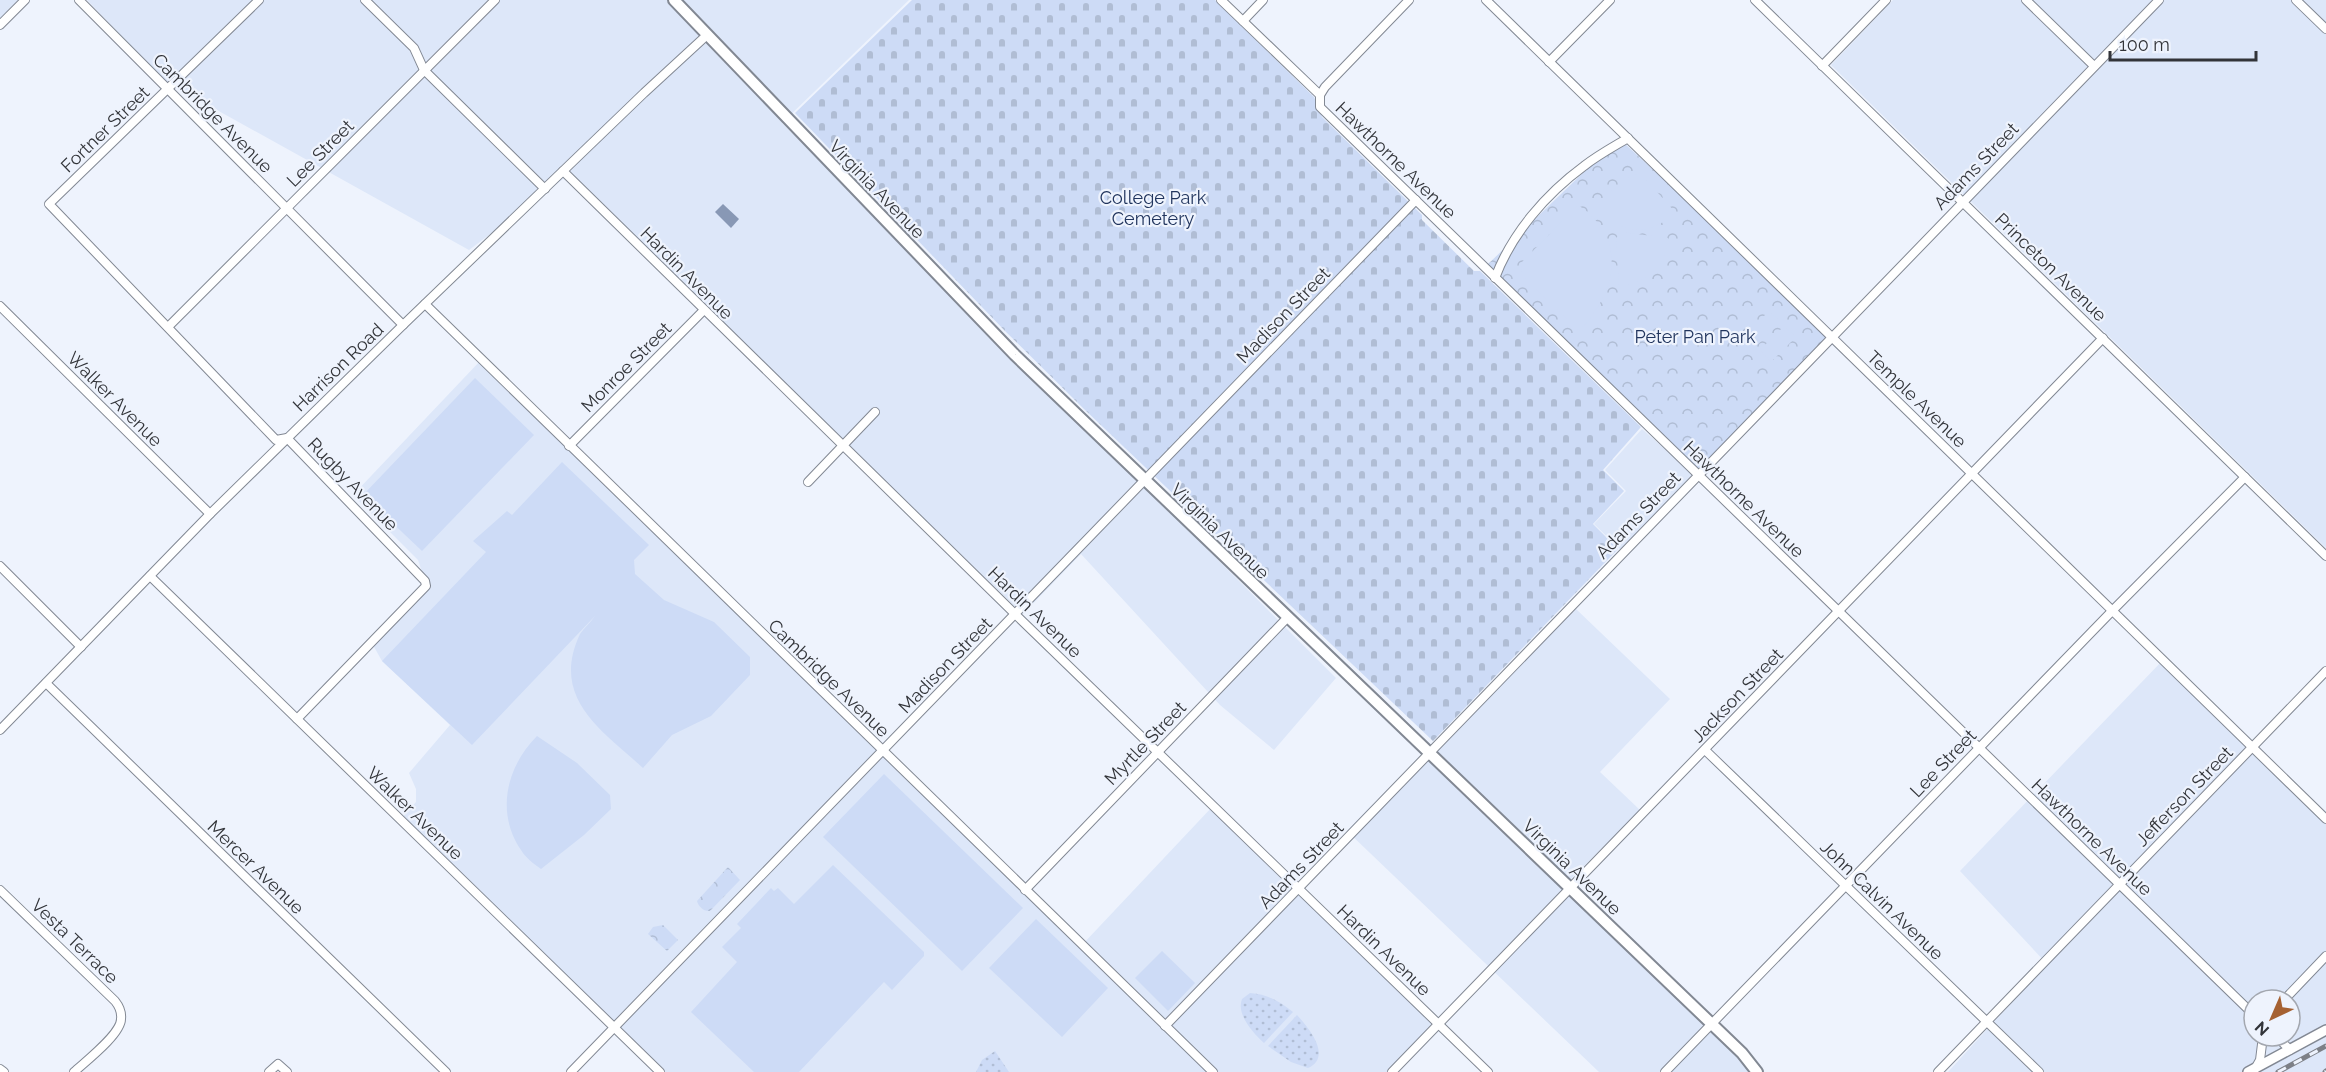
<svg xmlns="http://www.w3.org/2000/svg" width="2326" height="1072" font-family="Raleway,sans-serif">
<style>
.built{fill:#dde7f9;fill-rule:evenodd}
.grass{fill:url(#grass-dots)}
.forest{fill:url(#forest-crowns)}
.cemetery{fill:url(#cemetery-stones)}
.pitch{fill:#cddbf6}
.water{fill:#8898b5}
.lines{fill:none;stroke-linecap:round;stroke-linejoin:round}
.minor-casing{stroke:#828893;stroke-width:10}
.tertiary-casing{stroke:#828893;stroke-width:12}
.secondary-casing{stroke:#828893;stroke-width:14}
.minor{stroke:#fff;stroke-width:8}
.tertiary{stroke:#fff;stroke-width:9}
.secondary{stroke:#fff;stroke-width:10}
.rail-casing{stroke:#7d8087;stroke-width:5}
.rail{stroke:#eef3fd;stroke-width:3;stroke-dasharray:9;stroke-linecap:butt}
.labels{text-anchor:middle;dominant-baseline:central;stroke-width:4.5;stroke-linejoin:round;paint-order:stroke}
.street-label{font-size:18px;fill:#323439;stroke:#eef3fd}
.park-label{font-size:18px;fill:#21355e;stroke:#eef3fd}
</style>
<defs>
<pattern id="grass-dots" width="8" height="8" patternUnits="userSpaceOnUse" patternTransform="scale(1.5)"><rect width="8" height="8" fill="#cddbf6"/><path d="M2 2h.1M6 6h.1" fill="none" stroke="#b0bdd4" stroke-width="1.8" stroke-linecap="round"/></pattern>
<pattern id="forest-crowns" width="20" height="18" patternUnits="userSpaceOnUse" patternTransform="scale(1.5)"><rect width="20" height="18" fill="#cddbf6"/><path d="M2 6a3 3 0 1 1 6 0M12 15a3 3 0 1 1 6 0" fill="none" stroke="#b0bdd4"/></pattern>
<pattern id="cemetery-stones" width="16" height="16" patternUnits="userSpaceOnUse" patternTransform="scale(1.5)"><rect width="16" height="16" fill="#cddbf6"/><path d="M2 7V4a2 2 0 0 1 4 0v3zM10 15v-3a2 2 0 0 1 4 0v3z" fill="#b0bdd4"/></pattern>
</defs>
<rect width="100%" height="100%" fill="#eef3fd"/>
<!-- built -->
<g class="built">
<path d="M0,0h25l-25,24z"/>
<path d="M87,0h822l-127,123 554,555 -62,72 -54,-45 -139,-151 -58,60 -456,-438 -98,74 -306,-170z"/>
<path d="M1893,0h433v548l-495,-483z"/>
<path d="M481,360l601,585 131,-139 225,218 -46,48h-732l-260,-252 16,-18v-13l-7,-16 41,-48 -68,-64 -9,-16 52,-64 -7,-21 -65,-65z"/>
<path d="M1642,429l57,50 -73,76 -32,-31 32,-33 -21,-21z"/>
<path d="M1576,609l94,90 -70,73 40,38 -78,78 191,184h-154l-252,-241 23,-24 53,-44z"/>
<path d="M2164,659l162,156v257h-378l99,-108 -87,-93zM2254,1000h36v36h-36z"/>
</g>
<!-- grass -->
<g class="grass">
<path d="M1250,993c18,1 30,9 43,19l-29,31c-11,-10 -28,-29 -22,-44z"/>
<path d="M1297,1015c11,12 36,42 11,53l-17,-6 -23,-16z"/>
<path d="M995,1051l14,21h-33l6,-12z"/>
</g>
<!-- forest -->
<g class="forest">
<path d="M1623,142l212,194 -136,143 -214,-212 103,-99z"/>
<path d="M728,867l12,13 -30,31c-6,1 -12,-5 -13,-10z"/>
<path d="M663,925l15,15 -11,11 -19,-17 5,-7z"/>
</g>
<!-- cemetery -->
<path class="cemetery" d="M912,0h303l99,97 8,20 100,98v5l52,51h6l161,156 -38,43 21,21 -31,33 25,25 -185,192 -349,-332 -78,-77 -211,-219z"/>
<!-- pitch -->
<g class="pitch">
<path d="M1634,174l8,1 33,37c-27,28 -59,22 -79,-9z"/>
<path d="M1578,205c51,34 38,88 1,126l-58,-57 1,-12z"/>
<path d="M1621,232l47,6c-2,30 -20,44 -49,48l-3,-48z"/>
<path d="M1769,311l12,11 -25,24 -11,-11z"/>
<path d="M1784,326l12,11 -25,25 -11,-12z"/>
<path d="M475,378l59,57 -112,116 -59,-56z"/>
<path d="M562,462l87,83 -15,15 1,14 29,26 50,22 36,35v18l-39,41 -39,19 -29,33c-42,-38 -93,-70 -63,-134 4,-6 11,-12 15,-18l-123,129 -90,-84 104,-109 -13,-11 34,-30 5,4z"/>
<path d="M537,736l40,27 33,32 1,14 -27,26 -43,34c-7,-5 -15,-11 -20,-19 -26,-38 -14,-84 16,-114z"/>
<path d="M884,774l139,134 -61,63 -139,-134z"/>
<path d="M833,865l91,87v4l-32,34 -8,-8 -85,90h-45l-63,-60 46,-50 -15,-15 19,-19 -4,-4 34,-36 3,3 4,-3 16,16z"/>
<path d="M1036,919l72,69 -46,49 -73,-69z"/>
<path d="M1162,951l33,32 -27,28 -33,-33z"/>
</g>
<!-- water -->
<path class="water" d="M723,204l16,15 -8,9 -16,-16z"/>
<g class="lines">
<defs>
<g id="minor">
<path d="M79,0l324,325"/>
<path d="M259,0l-210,204 227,236 11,-2 138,143 1,5 -129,133"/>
<path d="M365,0l49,48 10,22 121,119"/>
<path d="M1221,0l99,95v12l934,908"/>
<path d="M1486,0l840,819"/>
<path d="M1755,0l571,556"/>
<path d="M2026,0l68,66"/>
<path d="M2296,0l30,29"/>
<path d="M1243,21l20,-21"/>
<path d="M0,25l25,-25"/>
<path d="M1549,62l61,-62"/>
<path d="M1822,66l64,-66"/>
<path d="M1320,95l5,-8 84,-87"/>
<path d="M563,171l452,443 473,458"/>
<path d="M1495,278c17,-45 51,-84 89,-112 14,-11 29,-19 44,-28"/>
<path d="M425,304l788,768"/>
<path d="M0,306l210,208"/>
<path d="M168,327l327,-327"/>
<path d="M569,446l135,-136"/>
<path d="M808,482l67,-70"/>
<path d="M0,566l81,81"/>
<path d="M150,576l510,496"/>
<path d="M46,683l400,389"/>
<path d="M0,730l210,-216 193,-189 241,-232 63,-58"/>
<path d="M1705,750l334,322"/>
<path d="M0,890l115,111c4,5 7,10 6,18 0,15 -35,42 -47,53"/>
<path d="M1025,890l262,-272"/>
<path d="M2284,1000l42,-44"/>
<path d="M1165,1026l994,-1026"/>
<path d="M2276,1036l14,14"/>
<path d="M0,1069l4,3"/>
<path d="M2255,1069l5,-9 3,-24"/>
<path d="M269,1072l9,-8 9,8"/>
<path d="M571,1072l845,-872"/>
<path d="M1392,1072l711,-734"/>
<path d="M1665,1072l447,-461 133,-134"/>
<path d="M1938,1072l388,-401"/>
</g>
<path id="tertiary" d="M2248,1072l78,-42"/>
<path id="secondary" d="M674,0l341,355 727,698 15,19"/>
</defs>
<!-- minor casing -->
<use href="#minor" class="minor-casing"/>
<!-- tertiary casing -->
<use href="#tertiary" class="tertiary-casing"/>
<!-- secondary casing -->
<use href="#secondary" class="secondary-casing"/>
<!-- minor -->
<use href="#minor" class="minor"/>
<!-- tertiary -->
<use href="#tertiary" class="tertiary"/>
<!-- secondary -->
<use href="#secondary" class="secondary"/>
<defs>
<g id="rail">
<path d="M2278,1072l48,-26"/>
<path d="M2325,1072l1,-1"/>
</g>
</defs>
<!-- rail casing -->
<use href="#rail" class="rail-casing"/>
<!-- rail -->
<use href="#rail" class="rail"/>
</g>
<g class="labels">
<!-- street labels -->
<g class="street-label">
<text transform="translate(213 113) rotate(45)">Cambridge Avenue</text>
<text transform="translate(105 129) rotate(-44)">Fortner Street</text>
<text transform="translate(320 153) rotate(-45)">Lee Street</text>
<text transform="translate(1396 160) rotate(44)">Hawthorne Avenue</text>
<text transform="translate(1976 166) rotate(-46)">Adams Street</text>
<text transform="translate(877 189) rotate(46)">Virginia Avenue</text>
<text transform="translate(2051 267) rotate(44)">Princeton Avenue</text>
<text transform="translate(687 273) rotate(45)">Hardin Avenue</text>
<text transform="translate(1283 315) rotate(-46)">Madison Street</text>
<text transform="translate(338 367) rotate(-44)">Harrison Road</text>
<text transform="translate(626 367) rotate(-45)">Monroe Street</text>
<text transform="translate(115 399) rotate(45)">Walker Avenue</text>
<text transform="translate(1917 399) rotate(44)">Temple Avenue</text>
<text transform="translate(353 484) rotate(46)">Rugby Avenue</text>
<text transform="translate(1744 499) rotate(44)">Hawthorne Avenue</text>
<text transform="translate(1638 515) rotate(-46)">Adams Street</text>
<text transform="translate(1220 531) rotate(44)">Virginia Avenue</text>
<text transform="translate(1035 612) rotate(44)">Hardin Avenue</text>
<text transform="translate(945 665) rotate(-46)">Madison Street</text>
<text transform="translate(829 678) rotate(44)">Cambridge Avenue</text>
<text transform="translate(1737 695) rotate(-46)">Jackson Street</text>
<text transform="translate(1145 743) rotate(-46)">Myrtle Street</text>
<text transform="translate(1943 763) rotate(-46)">Lee Street</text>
<text transform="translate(2184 796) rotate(-46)">Jefferson Street</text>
<text transform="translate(415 813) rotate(44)">Walker Avenue</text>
<text transform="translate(2092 837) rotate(44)">Hawthorne Avenue</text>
<text transform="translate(1301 865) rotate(-46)">Adams Street</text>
<text transform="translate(256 867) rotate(44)">Mercer Avenue</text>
<text transform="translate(1572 867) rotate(44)">Virginia Avenue</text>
<text transform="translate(1882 900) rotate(44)">John Calvin Avenue</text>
<text transform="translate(75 941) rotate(44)">Vesta Terrace</text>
<text transform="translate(1384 950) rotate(44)">Hardin Avenue</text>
</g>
<!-- park labels -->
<g class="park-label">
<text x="1153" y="197">College Park<tspan x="1153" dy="21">Cemetery</tspan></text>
<text x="1695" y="336">Peter Pan Park</text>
</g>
</g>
<!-- north arrow -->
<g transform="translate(2272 1018) rotate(224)"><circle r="28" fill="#eef3fd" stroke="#a3a7af" stroke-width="1.5"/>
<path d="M0-4.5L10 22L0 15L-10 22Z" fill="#a56132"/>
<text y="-9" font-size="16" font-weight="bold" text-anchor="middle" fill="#323439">N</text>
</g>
<!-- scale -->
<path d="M2110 51v9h146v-9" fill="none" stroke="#323439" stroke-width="3"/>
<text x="2119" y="51" font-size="18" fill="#323439" stroke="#eef3fd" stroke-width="4.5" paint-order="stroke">100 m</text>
</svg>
